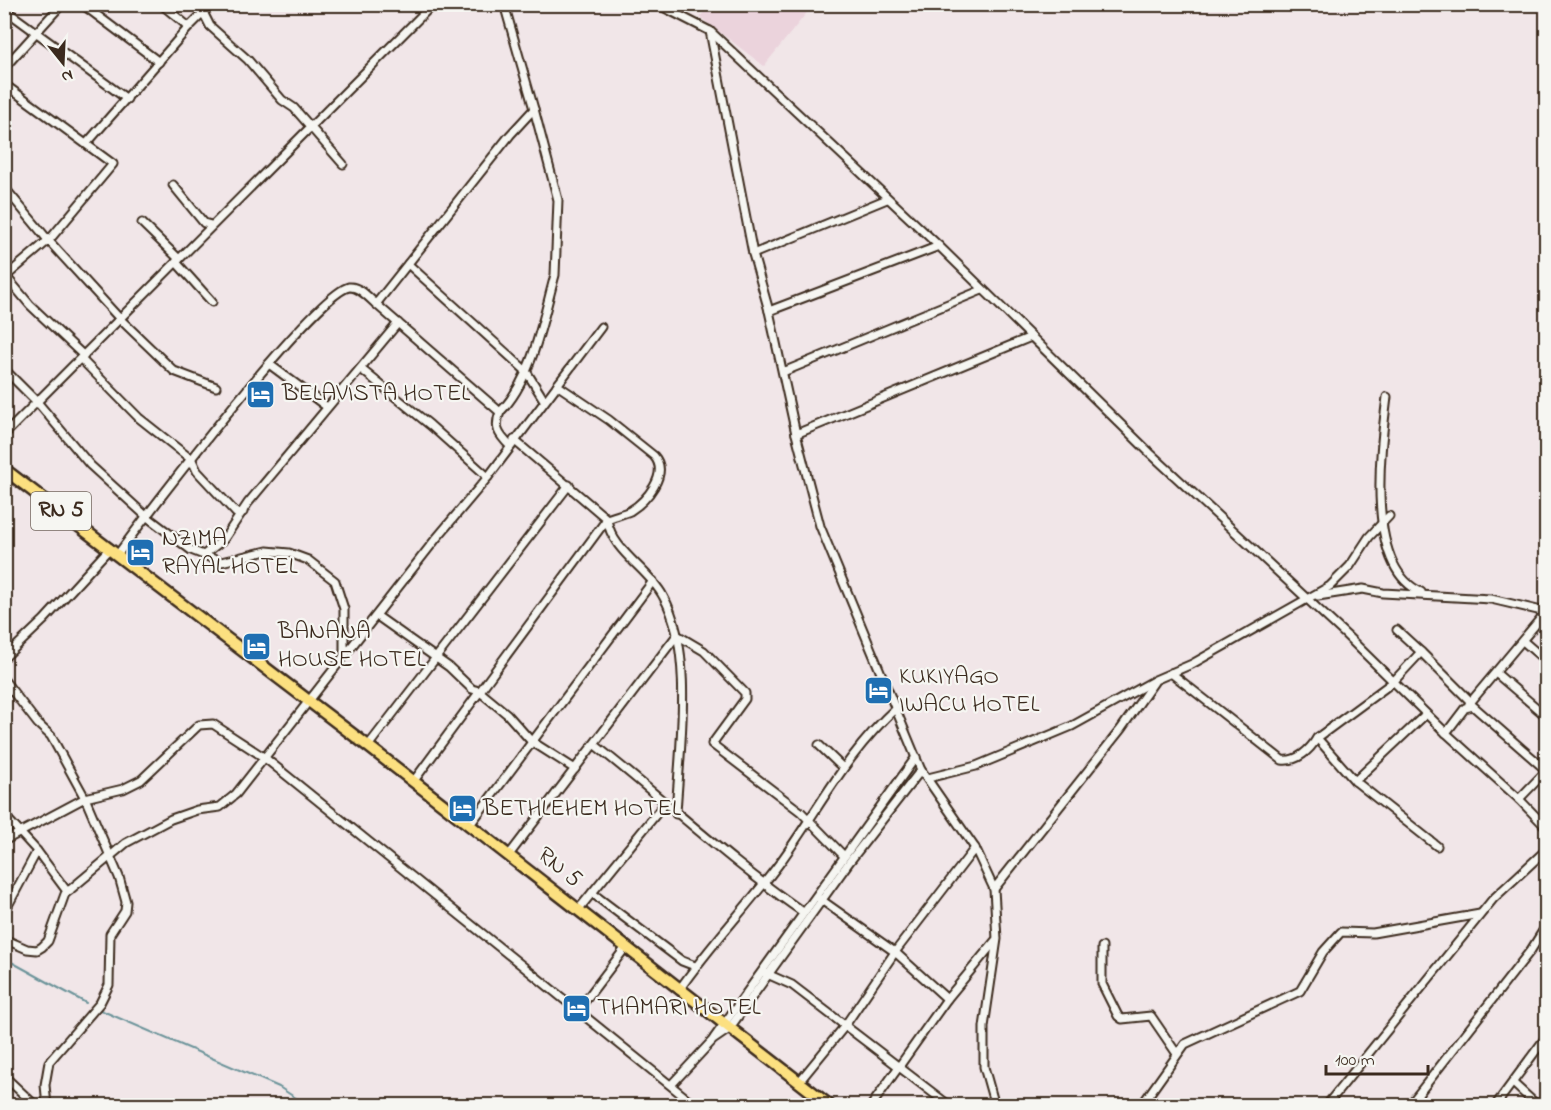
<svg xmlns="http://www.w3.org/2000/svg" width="1551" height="1110" font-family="'Indie Flower',sans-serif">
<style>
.built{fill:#ebd3dc}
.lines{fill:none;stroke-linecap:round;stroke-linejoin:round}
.stream{stroke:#6c949a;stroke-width:2}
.minor-casing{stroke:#3b2a1e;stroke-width:11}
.primary-casing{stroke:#3b2a1e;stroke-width:15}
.minor{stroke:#f6f6f2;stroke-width:7}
.primary{stroke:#fce080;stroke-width:10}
.labels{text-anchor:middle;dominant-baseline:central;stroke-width:4.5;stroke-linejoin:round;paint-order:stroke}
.shield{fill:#f6f6f2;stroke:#73675e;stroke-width:1.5}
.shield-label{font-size:22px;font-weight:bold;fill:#3b2a1e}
.poi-label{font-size:24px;fill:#3b2a1e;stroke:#f6f6f2;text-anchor:start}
.street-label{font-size:24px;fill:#3b2a1e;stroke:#f6f6f2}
</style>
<rect width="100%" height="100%" fill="#f1e6e8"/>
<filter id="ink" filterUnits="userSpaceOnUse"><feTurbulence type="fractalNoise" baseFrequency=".0167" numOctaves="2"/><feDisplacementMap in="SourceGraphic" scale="12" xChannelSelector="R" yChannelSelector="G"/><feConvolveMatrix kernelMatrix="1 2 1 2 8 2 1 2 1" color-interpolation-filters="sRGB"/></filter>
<g filter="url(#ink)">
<!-- built -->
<path class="built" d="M710,5v-1l103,1 -49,61 -64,-49z"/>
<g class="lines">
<!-- stream -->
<g class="stream">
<path d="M4,958l82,45"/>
<path d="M98,1009l181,78 29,19"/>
</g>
<defs>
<g id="minor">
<path d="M82,4l77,58"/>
<path d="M161,4l28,23"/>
<path d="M657,4l53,27 229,215 211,207 196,182 100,98 73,66 27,28"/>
<path d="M4,9l123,90"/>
<path d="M204,14l6,12 38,34 34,40 12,8 49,56"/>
<path d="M710,31l43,223 16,57 27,123 24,92 101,244 54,78 19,41 3,50 -13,88v40l11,39"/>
<path d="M4,68l58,-64"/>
<path d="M4,84l109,80 -62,74 -47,40"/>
<path d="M87,143l102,-116 23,-23"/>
<path d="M173,185l31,38 7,2"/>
<path d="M4,187l44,53 72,79 54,52 42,16"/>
<path d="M142,223l37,36"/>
<path d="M753,254l134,-55"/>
<path d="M176,262l36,40"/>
<path d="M408,264l118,107 18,29"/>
<path d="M4,274l26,31 54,51"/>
<path d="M376,304l134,-169 24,-26 -30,-105"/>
<path d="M769,311l170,-65"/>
<path d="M81,359l58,59 53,42 5,11 39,42 7,-1"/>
<path d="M269,364l58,43"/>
<path d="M4,369l34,34 52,62 56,51 45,34 30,12 46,-11 22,2 19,7 27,21 9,28v46"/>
<path d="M361,369l69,56 58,52"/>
<path d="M783,372l199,-82"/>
<path d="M1387,397c-6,49 -23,170 34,195"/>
<path d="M500,412c32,-31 43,-94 55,-137l3,-75 -24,-91"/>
<path d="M796,434l235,-97"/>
<path d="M4,435l429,-431"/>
<path d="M514,440l93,79c5,33 41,49 56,77 32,55 16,156 13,218"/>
<path d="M118,554c30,-41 197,-260 231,-267 10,-1 20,11 27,17l124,108c-6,16 -2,22 10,34"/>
<path d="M205,554l19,-15 24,-36 150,-180"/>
<path d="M1318,596l45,-7 20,4 108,6 55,13"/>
<path d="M377,616l72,51 23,22 7,2 28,23 24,27 44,28"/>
<path d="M1397,630l24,22"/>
<path d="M1523,641l23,20"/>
<path d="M4,658l40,-38 66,-72"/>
<path d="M1171,673l111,87c15,2 28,-10 35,-22l76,-56 28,-30 50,50"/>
<path d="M1497,674l49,42"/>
<path d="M4,680l34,44 13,12 34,62 34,79 7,25 -1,9 -15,23 -1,51 -9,18 -51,59 -4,23 2,21"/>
<path d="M1469,704l77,-92"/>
<path d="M1446,733l19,-25 8,-2 73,64"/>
<path d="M1317,738l38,43 82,65"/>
<path d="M595,745c70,55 134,116 208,167"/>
<path d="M819,745l23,22"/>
<path d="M368,746l201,-261"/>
<path d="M928,778l48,-12 96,-40 83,-46 37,-16 138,-78 20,-20 19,-29 20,-21"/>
<path d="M1355,781l71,-67"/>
<path d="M413,782l194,-263c8,-3 16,-5 23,-8 16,-10 40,-37 24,-55l-45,-36 -52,-35"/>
<path d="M1519,799l27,-28"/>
<path d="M4,815l33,36 -33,62"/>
<path d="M469,826l184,-245"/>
<path d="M4,841l81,-43 38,-9 18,-9 58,-55 14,-1 52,34 431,348"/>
<path d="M37,851l29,39h4"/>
<path d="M509,855l168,-220 27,16 41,42v6l-33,45 89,68 43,44"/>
<path d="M994,889l127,-160 33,-47"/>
<path d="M592,893l90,68 13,5"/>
<path d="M820,899l75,53 52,47"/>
<path d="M578,910l88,-108"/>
<path d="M4,939l23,10 10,1 5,-3 6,-6 17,-47 61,-51 45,-24 26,-9 23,-3 16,-13 199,-254 53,-63 113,-150"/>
<path d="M1102,947v37l16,32 4,3 29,-3 26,38"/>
<path d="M765,973l27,12 158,121"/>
<path d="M679,990c31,-45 68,-83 100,-126 41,-56 65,-108 118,-157"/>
<path d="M579,1009l47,-62"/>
<path d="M714,1038l202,-281"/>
<path d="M4,1076l32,30"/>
<path d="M799,1082l45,-55 51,-75 80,-104"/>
<path d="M1513,1083l25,23"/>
<path d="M671,1085l42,-45 16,-11 121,-168 71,-91"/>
<path d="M871,1106l76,-107 48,-58"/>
<path d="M1141,1106l44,-62 115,-53 23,-39 18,-20 32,1 107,-19"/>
<path d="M1326,1106l167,-207 53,-49"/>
<path d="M1409,1106l122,-156 15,-24"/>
<path d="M1495,1106l51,-69"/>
</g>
<path id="primary" d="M4,469l364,277 462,360"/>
</defs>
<!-- minor casing -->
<use href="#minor" class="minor-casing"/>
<!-- primary casing -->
<use href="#primary" class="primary-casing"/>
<!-- minor -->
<use href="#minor" class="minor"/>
<!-- primary -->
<use href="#primary" class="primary"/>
</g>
</g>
<!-- icons -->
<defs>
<symbol id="hotel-square" viewBox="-11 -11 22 22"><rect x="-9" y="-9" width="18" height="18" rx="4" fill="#1f6fb2" stroke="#f6f6f2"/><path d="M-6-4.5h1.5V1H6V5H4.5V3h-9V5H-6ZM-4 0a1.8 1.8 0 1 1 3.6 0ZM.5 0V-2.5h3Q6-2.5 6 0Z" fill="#fff"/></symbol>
</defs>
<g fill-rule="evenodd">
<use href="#hotel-square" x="244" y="378" width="33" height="33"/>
<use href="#hotel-square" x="124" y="536" width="33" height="33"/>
<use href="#hotel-square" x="240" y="630" width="33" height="33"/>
<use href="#hotel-square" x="862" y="674" width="33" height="33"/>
<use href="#hotel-square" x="446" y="792" width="33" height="33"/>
<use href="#hotel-square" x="560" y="992" width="33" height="33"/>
</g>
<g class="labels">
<!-- shield labels -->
<rect class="shield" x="31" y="492" width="60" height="38" rx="4.5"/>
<g class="shield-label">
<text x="61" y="511">RN 5</text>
</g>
<!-- poi labels -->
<g class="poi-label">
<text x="282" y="394">BELAVISTA HOTEL</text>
<text x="162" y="539">NZIMA<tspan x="162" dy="28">RAYAL HOTEL</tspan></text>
<text x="278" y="632">BANANA<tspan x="278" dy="28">HOUSE HOTEL</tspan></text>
<text x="899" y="677">KUKIYAGO<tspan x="899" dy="28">IWACU HOTEL</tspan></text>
<text x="483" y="809">BETHLEHEM HOTEL</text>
<text x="597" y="1008">THAMARI HOTEL</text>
</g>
<!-- street labels -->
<g class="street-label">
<text transform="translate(559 868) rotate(39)">RN 5</text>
</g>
</g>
<!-- margin -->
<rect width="1551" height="1110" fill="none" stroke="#f6f6f2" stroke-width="24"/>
<rect x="12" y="12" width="1527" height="1086" fill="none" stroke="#3b2a1e" stroke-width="2" filter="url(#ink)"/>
<!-- north arrow -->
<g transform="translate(63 63) rotate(162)" stroke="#f6f6f2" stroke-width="4.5" paint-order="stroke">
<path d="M0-4.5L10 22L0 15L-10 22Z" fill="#3b2a1e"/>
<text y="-9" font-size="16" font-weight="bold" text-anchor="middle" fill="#3b2a1e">N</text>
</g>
<!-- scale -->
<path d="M1326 1065v9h102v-9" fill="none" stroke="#3b2a1e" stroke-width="3"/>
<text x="1335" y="1065" font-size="18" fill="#3b2a1e" stroke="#f6f6f2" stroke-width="4.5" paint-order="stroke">100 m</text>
</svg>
